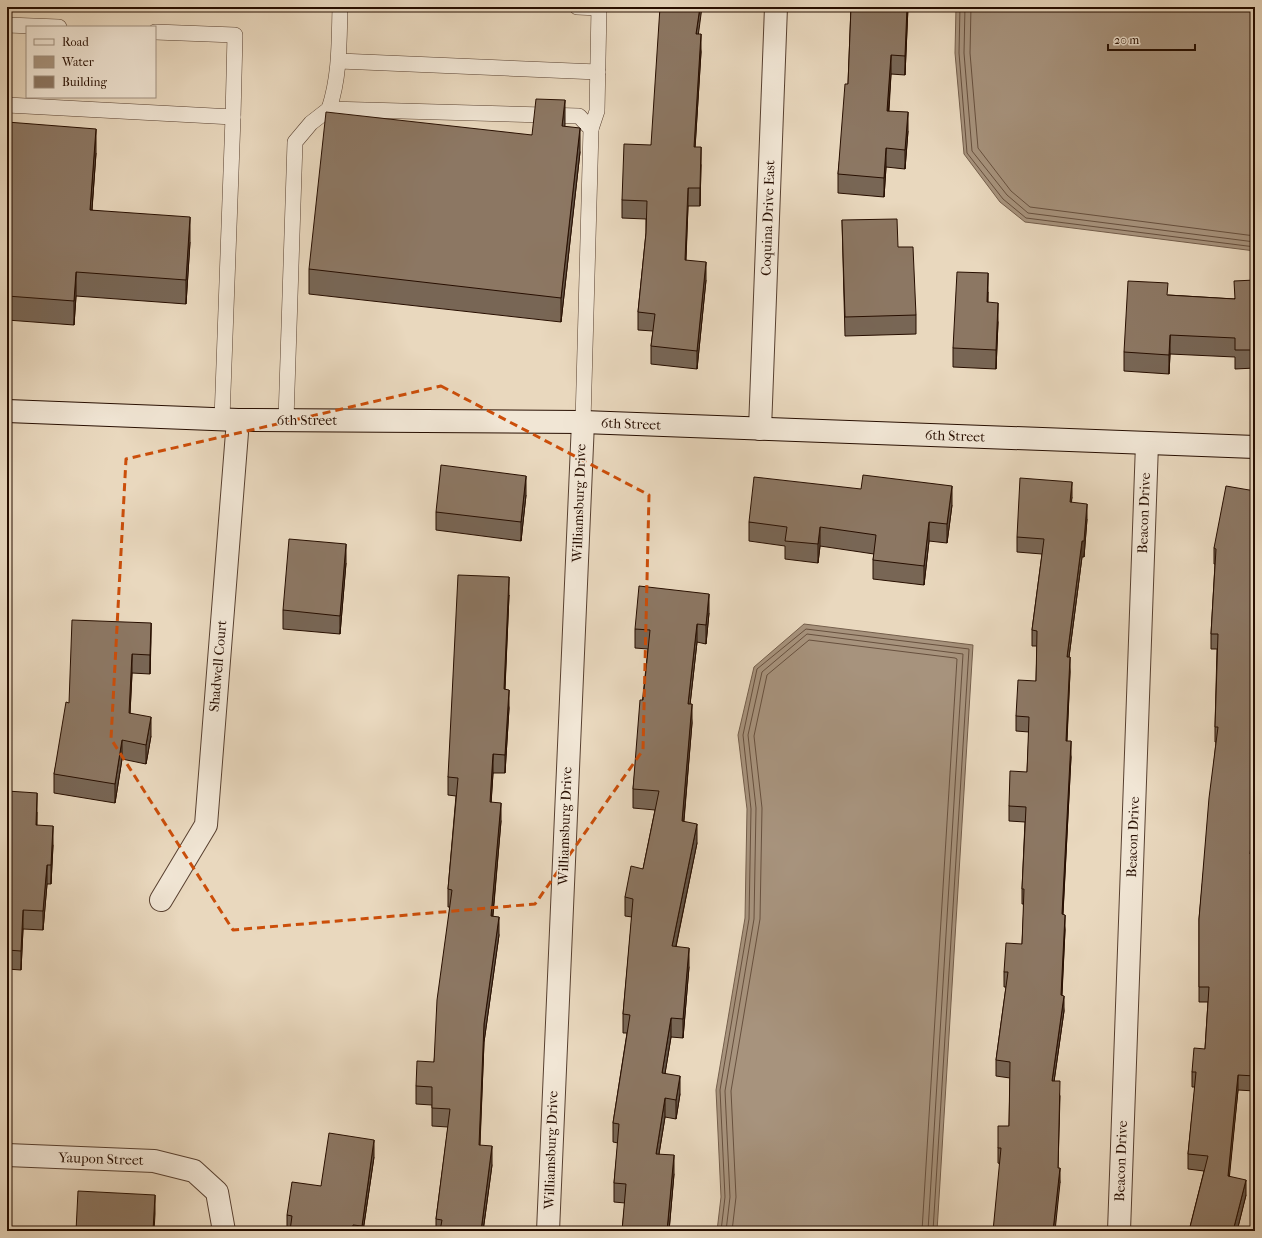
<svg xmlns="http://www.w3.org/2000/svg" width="1262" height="1238" font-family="'IM FELL French Canon',serif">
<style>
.water{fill:#a7937d;stroke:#745e4b}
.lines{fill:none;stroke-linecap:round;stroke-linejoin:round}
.shore{stroke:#67503e;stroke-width:1}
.lane-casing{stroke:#584030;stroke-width:16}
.street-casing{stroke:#584030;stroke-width:24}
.secondary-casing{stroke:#270e00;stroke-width:24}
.lane{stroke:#f1e6d5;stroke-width:15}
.street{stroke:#f1e6d5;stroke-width:22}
.secondary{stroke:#f1e6d5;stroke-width:22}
.wall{fill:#786655;stroke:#270e00}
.shaded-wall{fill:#625345;stroke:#270e00}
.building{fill:#8c7763;stroke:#270e00}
.marked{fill:none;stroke:#cb4e0a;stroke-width:3;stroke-dasharray:8 5;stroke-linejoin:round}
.labels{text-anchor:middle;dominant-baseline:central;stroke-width:3;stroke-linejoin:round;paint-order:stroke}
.street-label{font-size:14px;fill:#270e00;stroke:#f1e6d5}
</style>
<rect width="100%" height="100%" fill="#e9d8be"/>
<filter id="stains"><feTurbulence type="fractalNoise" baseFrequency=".005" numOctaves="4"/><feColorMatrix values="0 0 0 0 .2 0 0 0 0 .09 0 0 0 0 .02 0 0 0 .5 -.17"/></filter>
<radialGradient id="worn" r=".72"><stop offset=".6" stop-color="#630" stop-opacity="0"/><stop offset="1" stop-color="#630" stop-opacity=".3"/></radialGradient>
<!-- water -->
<g class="water">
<path d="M956,7h299v244l-230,-29 -25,-20 -36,-48 -9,-101z"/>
<path d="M804,624l169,21 -36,586h-220l4,-34 -5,-107 29,-172 2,-109 -9,-74 16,-68z"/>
</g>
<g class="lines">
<!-- shore -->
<g class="shore">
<path d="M960,7l-1,46 8,100 36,46 23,19 229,29"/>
<path d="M965,7l-1,46 8,98 35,44 21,18 227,29"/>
<path d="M971,7l-1,46 8,95 33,43 19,16 225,29"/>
<path d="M721,1231l4,-34 -5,-107 29,-171 2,-110 -8,-74 14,-66 49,-40 163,20 -36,582"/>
<path d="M726,1231l4,-34 -5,-106 29,-172 2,-111 -8,-73 14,-63 45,-38 156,20 -35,577"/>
<path d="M732,1231l4,-34 -5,-106 29,-172 2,-111 -8,-72 13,-61 42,-35 146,18 2,1 -35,572"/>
</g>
<defs>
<g id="lane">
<path d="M577,7l22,1"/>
<path d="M7,25l52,2"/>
<path d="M339,61l259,11"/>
<path d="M7,105l226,12 2,-82 -80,-3"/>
<path d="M329,109c11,-34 10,-66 11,-102"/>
<path d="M591,129l6,-18 2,-104"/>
<path d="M222,419l11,-302"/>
<path d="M286,420l9,-278 16,-19 18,-14 250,7 12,13 -8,293"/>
</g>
<g id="street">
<path d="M760,429l16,-422"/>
<path d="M161,900l45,-75 32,-405"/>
<path d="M7,1155l147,6 40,10 23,21 7,39"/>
<path d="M548,1231l35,-809"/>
<path d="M1119,1231l28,-787"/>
</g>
<path id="secondary" d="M7,411l231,9 345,2 672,25"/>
</defs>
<!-- lane casing -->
<use href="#lane" class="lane-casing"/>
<!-- street casing -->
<use href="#street" class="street-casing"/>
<!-- secondary casing -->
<use href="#secondary" class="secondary-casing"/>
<!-- lane -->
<use href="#lane" class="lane"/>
<!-- street -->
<use href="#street" class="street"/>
<!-- secondary -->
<use href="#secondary" class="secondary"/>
</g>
<!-- wall -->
<g class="wall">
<path d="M851,7h57l-3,68 -14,-1 -2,37 19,20 -3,38 -19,-2 -2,30 -46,-4v-19l10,-90z"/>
<path d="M698,34l3,18 -6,95 6,18 -1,41h-12l-2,54 20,20 -9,89 -46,-5v-18l2,-15 -15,-1v-18l8,-79v-14l-24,-1v-18l29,-55z"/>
<path d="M7,122l89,31 -4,57 98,32 -4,62 -110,-8 -2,29 -67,-5z"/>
<path d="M565,126l15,26 -19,170 -252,-28v-25l223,-134z"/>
<path d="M842,220l74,95v19l-71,2z"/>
<path d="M1255,280v88l-20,1v-12l-65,-3 -1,20 -45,-3v-19l44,-57 66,4z"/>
<path d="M988,292v10l10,20 -2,47 -43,-2v-19z"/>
<path d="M1255,491v81l-1,7h1v120l-2,50 2,18 -1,12 1,1v49l-3,25 3,1v236l-17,-1 -9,86 17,19 -9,36h-48l15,-60 -16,-2v-15l7,-67h-3v-15l13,-23 3,-47h-9v-83l17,-177h-1v-15l2,-78h-6v-15l4,-70h-1v-16z"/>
<path d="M526,495l-5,46 -85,-11v-18z"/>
<path d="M1072,497l-1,5 16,17 -3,38h-2l-13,100 1,15 -3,69 4,16 -8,157 2,16 -3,65 2,16 -10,70 6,15 -2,72 2,15 -60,-19 -2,-1v-15l11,-22 1,-48 -14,-2v-16l10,-73h-2v-15l18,-28 2,-40h-2v-15l3,-67 -16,-1v-15l18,-34 2,-40 -13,-1v-15l20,-35 1,-35h-5v-16l10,-76 -25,-2v-15z"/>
<path d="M952,505l-5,38 -18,-2 -5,44 -51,-6v-19l1,-6 -54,-8 -2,17 -33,-4v-13l-36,-5v-19z"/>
<path d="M346,563l-6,71 -57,-5v-19z"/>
<path d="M509,595l-4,94 4,19 -4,65h-12l-2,29 10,19 -8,95 6,19 -15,107 -4,103 12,20 -9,66h-47v-12l12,-92 -16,-1v-21l-16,-1v-18l18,-24 16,-155h-2v-18l8,-93 -8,-1v-18z"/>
<path d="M709,613l-3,31 -9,-2 -7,62 2,19 -8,98 13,22 -21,104 13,20 -6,71 -12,-1 -6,36 15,21 -4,25 -11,-2 -6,37 15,20 -5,57h-47l3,-28 -11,-1v-19l4,-40 -5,-1v-19l14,-90h-4v-19l9,-97 -7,-1v-19l18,-28 12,-59 -22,-2v-19l15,-140 -13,-1v-19z"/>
<path d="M151,623l-1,51 -18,-1 -2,41 21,22 -5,28 -24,-5 -7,44 -61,-10v-19l15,-71z"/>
<path d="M7,791l30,21v13l16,20 -2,39h-4l-4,46 -20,-1 -2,41 -14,-1z"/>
<path d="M374,1157l-11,74h-76v-16l34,-29z"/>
</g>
<!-- shaded-wall -->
<g class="shaded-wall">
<path d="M700,7h2l-6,45v-18z"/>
<path d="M907,7h1l-3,68v-19z"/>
<path d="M701,34v18l-7,113v-18z"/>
<path d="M891,55v19l-4,56v-19z"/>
<path d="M565,100v25l-3,25v-24z"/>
<path d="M908,112v19l-3,38v-19z"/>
<path d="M580,128v24l-19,170v-24z"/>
<path d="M96,129v24l-6,82v-25z"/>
<path d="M701,147v18l-1,41v-18z"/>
<path d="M886,148v19l-2,30v-19z"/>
<path d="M688,188v18l-3,71v-17z"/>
<path d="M190,217v25l-4,62v-24z"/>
<path d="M706,262v18l-9,89v-18z"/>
<path d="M76,272v24l-2,29v-24z"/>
<path d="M988,273v19l-1,29v-19z"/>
<path d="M998,303v19l-2,47v-19z"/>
<path d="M1170,335v19l-1,20v-19z"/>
<path d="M526,476v19l-5,46v-19z"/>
<path d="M1072,482v15l-2,21v-16z"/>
<path d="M952,486v19l-5,38v-19z"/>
<path d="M1087,504v15l-3,38v-16z"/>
<path d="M929,522v19l-5,44v-19z"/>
<path d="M820,527v19l-2,17v-19z"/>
<path d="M1082,541v16l-15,115v-15z"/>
<path d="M346,544v19l-6,71v-18z"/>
<path d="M1255,557v15l-4,22v-15z"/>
<path d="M509,577v18l-5,112v-18z"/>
<path d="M709,594v19l-3,31v-19z"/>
<path d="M151,623v19l-1,32v-19z"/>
<path d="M697,624v18l-9,81v-19z"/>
<path d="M132,654v19l-3,59v-19z"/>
<path d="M1070,657v15l-4,84v-15z"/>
<path d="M1255,684v15l-2,65v-15z"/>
<path d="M509,690v18l-4,65v-18z"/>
<path d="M692,704v19l-10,117v-19z"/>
<path d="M151,717v19l-5,28v-19z"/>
<path d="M122,740v19l-7,44v-19z"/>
<path d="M1071,741v16l-9,173v-16z"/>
<path d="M1255,752v15l-3,27v-15z"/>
<path d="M493,754v19l-3,47v-18z"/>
<path d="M37,793v19l-1,32v-19z"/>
<path d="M501,803v18l-10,113v-18z"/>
<path d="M1255,813v16l-5,40v-15z"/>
<path d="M697,824v19l-25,122v-19z"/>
<path d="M53,826v19l-2,39v-19z"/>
<path d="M47,865v19l-4,46v-19z"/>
<path d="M23,910v19l-2,41v-19z"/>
<path d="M1065,915v15l-4,80v-15z"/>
<path d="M499,917v18l-15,107 -5,121v-18l5,-121z"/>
<path d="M689,948v19l-6,71v-19z"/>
<path d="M1064,996v15l-12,85v-15z"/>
<path d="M671,1018v19l-9,55v-19z"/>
<path d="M1238,1075v15l-10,101v-15z"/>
<path d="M680,1076v18l-4,25v-19z"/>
<path d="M665,1098v19l-9,55v-18z"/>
<path d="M374,1140v17l-11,74h-1v-5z"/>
<path d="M492,1146v19l-9,66h-2z"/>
<path d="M674,1155v19l-5,57h-2z"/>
<path d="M1060,1168v15l-5,48h-2z"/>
<path d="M1246,1180v15l-9,36h-4z"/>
<path d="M155,1195v19l-1,17h-1z"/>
</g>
<!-- building -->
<g class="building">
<path d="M660,7h40l-4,27h5l-7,113h7l-1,41h-12l-3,72 21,2 -9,89 -46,-5 4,-32 -17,-2 8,-79 1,-32 -25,-1 2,-56 27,1z"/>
<path d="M851,7h56l-2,49 -14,-1 -4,56 21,1 -3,38 -19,-2 -2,30 -46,-4 7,-90h3z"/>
<path d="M536,99l29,1 -3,26 18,2 -19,170 -252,-29 17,-157 206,23z"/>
<path d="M7,122l89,7 -6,81 100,7 -4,63 -110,-8 -2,29 -67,-5z"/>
<path d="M897,219l1,28h15l3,68 -71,2 -3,-97z"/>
<path d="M957,272l31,1 -1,29 11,1 -2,47 -43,-2z"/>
<path d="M1255,280v70h-20v-12l-65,-3 -1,20 -45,-3 4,-71 40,2 -1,12 68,4 -1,-18z"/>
<path d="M441,465l85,11 -5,46 -85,-10z"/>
<path d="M863,475l89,11 -5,38 -18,-2 -5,44 -51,-6 3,-25 -56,-8 -2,17 -33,-3 2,-14 -38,-5 5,-45 107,12z"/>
<path d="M1020,478l52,4 -2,20 17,2 -3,37h-2l-15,116h3l-4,84h5l-9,173 3,1 -4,80 3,1 -12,85h8l-2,87h2l-7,63h-60l8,-83h-3v-22h11l1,-64 -14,-2 12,-88h-4l2,-29 16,1 2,-55h-2l4,-82 -17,-1 1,-35 17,1 2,-55 -13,-1 2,-36 18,1 1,-50 -5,-1 12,-91 -27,-2z"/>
<path d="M1226,486l29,5v66l-4,22h4l-1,26h1v79l-2,65h2v3l-3,27 3,1v33l-5,41 5,1v221l-17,-1 -10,101 18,4 -13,51h-44l19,-75 -20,-2 8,-82h-4l2,-24 11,1 4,-62h-10v-68l10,-121 9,-71h-3l3,-93h-7l5,-85 -2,-1z"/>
<path d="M289,539l57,5 -6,72 -57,-6z"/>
<path d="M458,575l51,2 -5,112 5,1 -4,65 -12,-1 -3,48 11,1 -10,113 8,1 -15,107 -5,121 13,1 -11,85h-41l2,-11 -6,-1 14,-110 -18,-1v-21l-16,-1 1,-25 17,1 3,-62 15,-110 -4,-1 10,-111 -10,-1z"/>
<path d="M639,586l70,8 -3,31 -9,-1 -9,80h4l-10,117 15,3 -25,122 17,2 -6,71 -12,-1 -9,55 18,3 -4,24 -11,-2 -9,56 18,1 -7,76h-45l4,-47 -12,-1 5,-59 -6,-1 17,-108 -7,-1 10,-115 -8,-2 6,-31 12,3 16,-78 -26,-2 7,-89h3l7,-70 -15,-1z"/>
<path d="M72,620l79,3 -1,32 -18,-1 -3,59 22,4 -5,28 -24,-5 -7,44 -61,-10 12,-72 3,1z"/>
<path d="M7,791l30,2 -1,32 17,1 -2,39h-4l-4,46 -20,-1 -2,41 -14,-1z"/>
<path d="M329,1133l45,7 -12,86 -9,-1 -1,6h-62l2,-15 -5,-1 5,-33 29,4z"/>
<path d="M78,1191l77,4 -2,36h-77z"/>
</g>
<!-- marked area -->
<path class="marked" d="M441,386l208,109 -6,255 -108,154 -302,26 -122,-191 15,-280z"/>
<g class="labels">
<!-- street labels -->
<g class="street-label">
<text transform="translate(768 218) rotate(-88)">Coquina Drive East</text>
<text x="307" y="420">6th Street</text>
<text transform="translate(631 424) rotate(2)">6th Street</text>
<text transform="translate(955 436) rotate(2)">6th Street</text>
<text transform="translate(579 503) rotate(-88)">Williamsburg Drive</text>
<text transform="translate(1144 513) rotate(-88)">Beacon Drive</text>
<text transform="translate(218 666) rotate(-85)">Shadwell Court</text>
<text transform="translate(565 826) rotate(-88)">Williamsburg Drive</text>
<text transform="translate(1133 837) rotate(-88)">Beacon Drive</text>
<text transform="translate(551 1150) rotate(-88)">Williamsburg Drive</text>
<text transform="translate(101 1159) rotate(2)">Yaupon Street</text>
<text transform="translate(1121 1161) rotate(-88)">Beacon Drive</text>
</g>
</g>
<!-- margin -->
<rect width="1262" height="1238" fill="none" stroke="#e9d8be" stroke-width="24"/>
<rect x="8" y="8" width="1246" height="1222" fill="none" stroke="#270e00" stroke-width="2"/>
<rect x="12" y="12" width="1238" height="1214" fill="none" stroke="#270e00"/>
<!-- legend -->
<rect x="26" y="26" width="130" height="72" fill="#f1e6d5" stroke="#a09080"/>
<rect x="34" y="39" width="20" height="6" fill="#f1e6d5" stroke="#a09080"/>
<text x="62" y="46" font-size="12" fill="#270e00">Road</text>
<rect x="34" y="56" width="20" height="12" fill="#a7937d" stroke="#a09080"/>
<text x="62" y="66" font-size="12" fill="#270e00">Water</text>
<rect x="34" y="76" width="20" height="12" fill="#8c7763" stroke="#a09080"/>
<text x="62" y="86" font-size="12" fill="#270e00">Building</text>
<!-- scale -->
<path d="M1108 44v6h87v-6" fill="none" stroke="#270e00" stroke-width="2"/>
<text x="1114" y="44" font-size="12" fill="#270e00" stroke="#f1e6d5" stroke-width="3" paint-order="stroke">20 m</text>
<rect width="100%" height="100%" filter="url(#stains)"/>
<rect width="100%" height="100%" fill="url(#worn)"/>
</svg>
